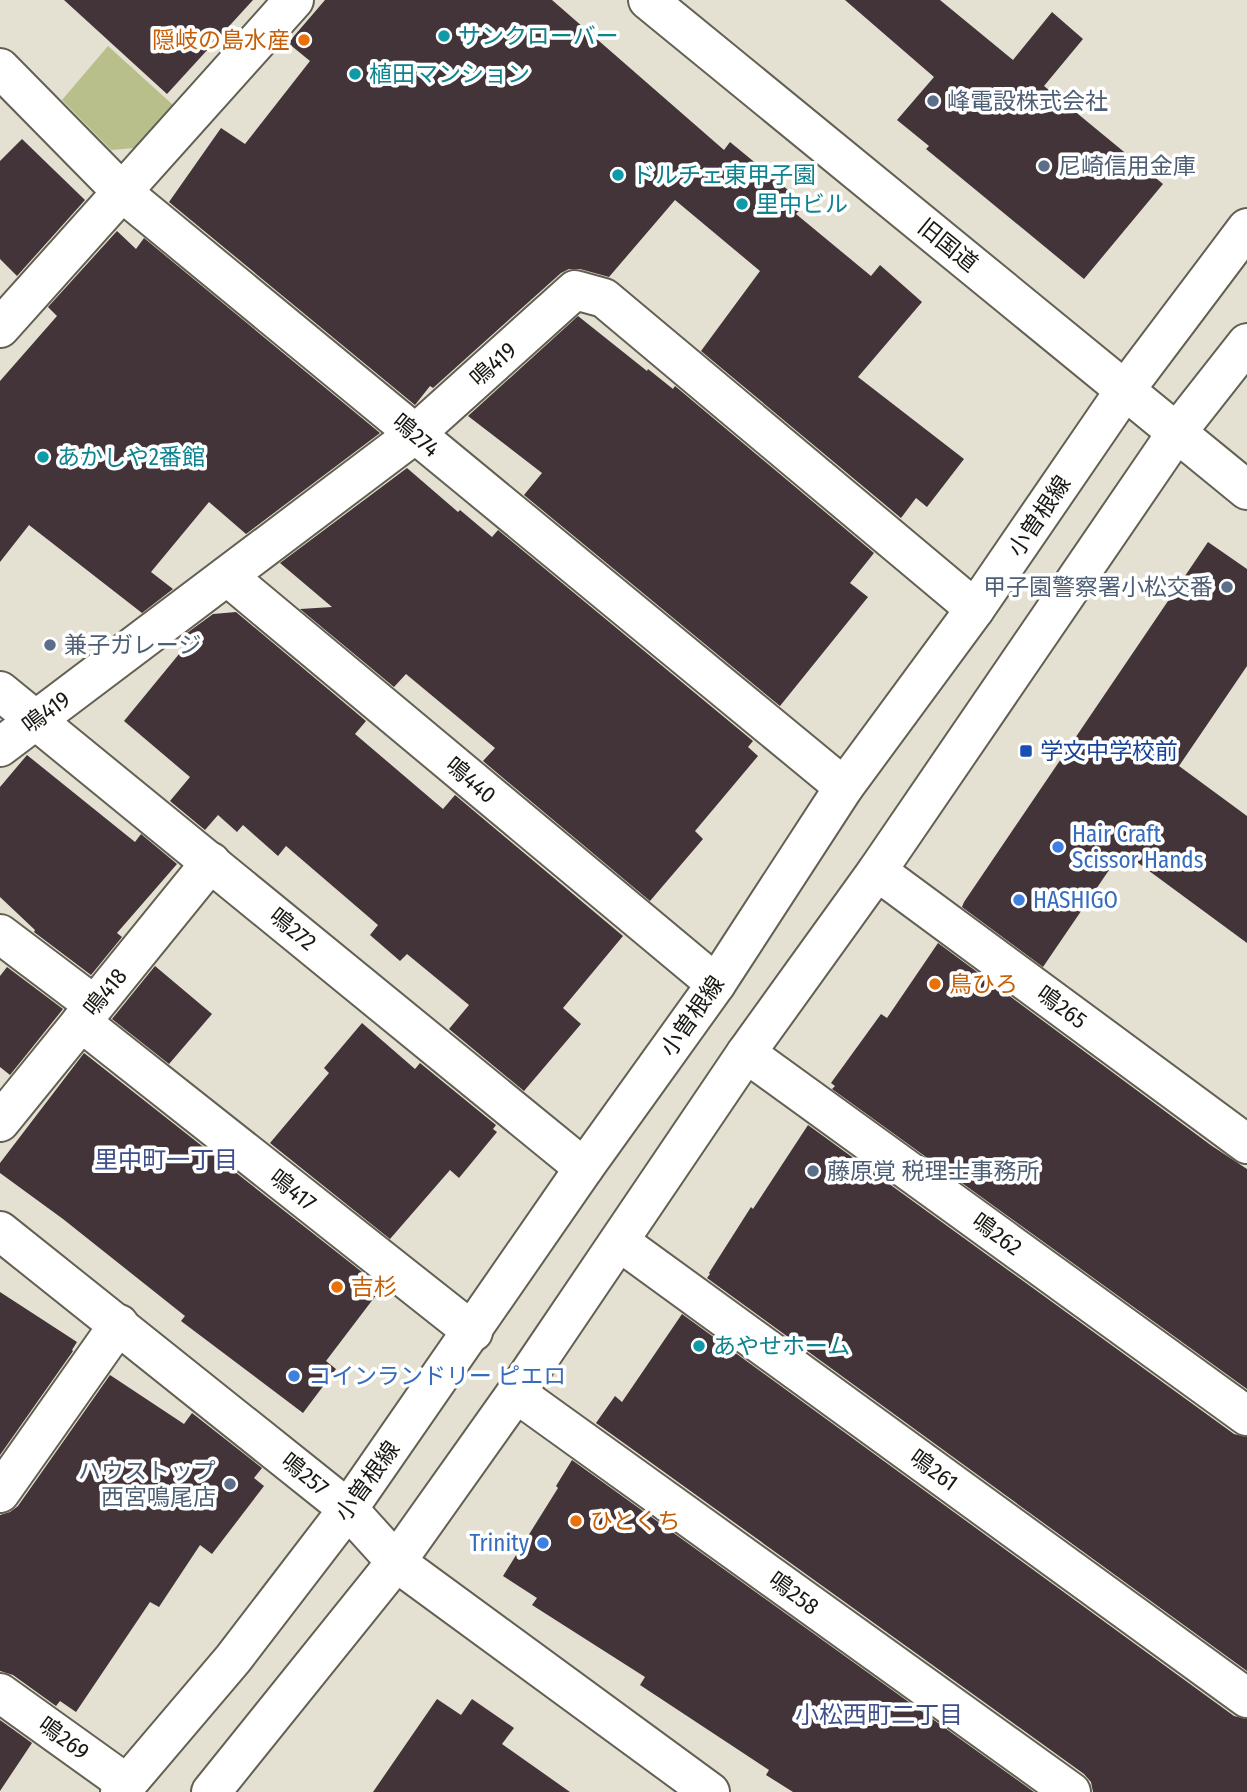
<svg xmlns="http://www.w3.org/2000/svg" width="1247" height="1792" font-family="'Fira Sans Condensed','Noto Sans JP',sans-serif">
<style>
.green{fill:#b8bf8b}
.building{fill:#423439}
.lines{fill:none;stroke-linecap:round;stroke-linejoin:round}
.minor-casing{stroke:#636053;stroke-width:42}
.tertiary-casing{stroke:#636053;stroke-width:42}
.minor{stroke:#fff;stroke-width:38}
.tertiary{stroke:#fff;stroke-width:38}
.culture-dot{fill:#0f9aa8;stroke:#fff;stroke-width:2.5}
.food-dot{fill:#e8710a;stroke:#fff;stroke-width:2.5}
.service-dot{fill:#5c6f8a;stroke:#fff;stroke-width:2.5}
.transit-dot{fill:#1a4fb4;stroke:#fff;stroke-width:2.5}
.shop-dot{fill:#3f7fe0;stroke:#fff;stroke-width:2.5}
.labels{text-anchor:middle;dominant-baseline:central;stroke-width:7;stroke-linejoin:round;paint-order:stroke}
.culture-label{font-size:23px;fill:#0d838f;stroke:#fff;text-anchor:start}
.food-label{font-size:23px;fill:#c56008;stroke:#fff;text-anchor:start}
.service-label{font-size:23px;fill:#4e5e75;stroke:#fff;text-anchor:start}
.street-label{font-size:23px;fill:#1a1913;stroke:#fff}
.transit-label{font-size:23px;fill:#164399;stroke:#fff;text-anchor:start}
.shop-label{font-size:23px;fill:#366cbe;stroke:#fff;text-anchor:start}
.neighbourhood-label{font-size:24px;fill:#3f4f8a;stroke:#fff}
</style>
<rect width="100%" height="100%" fill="#e4e1d2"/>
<!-- green -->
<path class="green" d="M108,46l65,59 -39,43 -23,2 -49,-50z"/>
<!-- building -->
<g class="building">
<path d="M64,0h189l-86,94z"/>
<path d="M325,0h227l172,150 6,-8 75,62 -9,10 75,62 9,-11 42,37 -64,75 106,82 -37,48 -11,-9 -15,20 -200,-167 59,-80 -85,-71 -66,77 -29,-8h-11l-8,4 -128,115 -3,-2 -15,19 -246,-203 52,-74 24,16 65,-83 -22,-18z"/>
<path d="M845,0h95l73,60 39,-48 31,27 -39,47 119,98 -79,95 -158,-130 3,-3 -32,-26 37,-43z"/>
<path d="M22,139l63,61 -68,76 -17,-17v-98z"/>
<path d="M117,231l19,18 8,-11 236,195 -134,101 -37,-32 -58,70 22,17 -31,24 -113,-88 -29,37v-181l57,-65 -9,-9z"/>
<path d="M578,316l69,55 1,-2 25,20 2,-3 199,167 -24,30 18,14 -88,109 -256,-211 18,-22 -74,-57z"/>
<path d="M407,468l51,44 2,-2 32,27 6,-7 255,211 -5,6 10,9 -63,75 8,8 -53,62 -167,-140 12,-13 -89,-74 -12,13 -94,-78 32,-2 -52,-44z"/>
<path d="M1208,542l39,27v97l-68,100 68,50v127l-125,-92 -79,116 -81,-60 2,-5z"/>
<path d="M236,612l130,109 -11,13 88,75 12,-14 168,141 -60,72 18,16 -57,67 -75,-62 20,-24 -62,-51 -7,7 -30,-26 8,-10 -92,-79 -8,10 -35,-31 -6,7 -19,-17 -13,15 -35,-29 20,-24 -66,-56 60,-73 -8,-7 37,-27z"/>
<path d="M27,755l108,87 6,-8 36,30 -60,69 5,4 -31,38 -57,-43 1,-2 -35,-33v-110z"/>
<path d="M938,943l274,203 35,23v220l-415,-300 3,-3 -4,-3 50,-69 6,4z"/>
<path d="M155,966l57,48 -43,50 -57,-45z"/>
<path d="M7,967l56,42 -53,66 -10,-8v-91z"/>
<path d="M362,1023l53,46 5,-6 76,62 -3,4 4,3 -38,46 -9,-8 -60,69 -120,-96 59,-70 -5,-5z"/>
<path d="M84,1053l278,219 -2,3 20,15 -54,71 10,8 -33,44 -122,-92 4,-5 -122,-97 -63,-46v-10z"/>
<path d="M808,1125l426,309 13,3v234l-540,-393 3,-4 -1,-1 42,-66 2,2z"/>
<path d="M0,1292l77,50 -5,8 1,1 -73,104z"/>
<path d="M682,1314l552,402 13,3v73h-154l-2,-10 -7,-8 -488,-351 19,-27 7,6z"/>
<path d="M110,1375l74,49 8,-11 70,55 -8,10 10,8 -52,68 -12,-9 -41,62 -9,-5 -74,110 -16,-11 -4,5 -43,-31 -13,-4v-156l10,-3 8,-6z"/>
<path d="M572,1460l462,332h-241l-27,-17 3,-5 -129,-85 5,-8 -113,-72 5,-7 -34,-22 55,-88 -2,-2z"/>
<path d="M437,1699l24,16 11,-16 42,29 -12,16 68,48h-197z"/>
<path d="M0,1720l32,23 -32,48z"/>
</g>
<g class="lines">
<defs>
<g id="minor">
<path d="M0,68l122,124 722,595"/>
<path d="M0,328l294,-328"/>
<path d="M227,576l489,408"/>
<path d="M0,691l584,477"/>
<path d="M0,747l415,-313 160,-144 29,8 371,311"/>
<path d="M877,871l370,273"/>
<path d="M0,934l94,71"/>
<path d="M81,1022l392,310"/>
<path d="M746,1053l501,363"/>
<path d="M0,1122l211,-260"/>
<path d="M620,1242l627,456"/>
<path d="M516,1393l555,399"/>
<path d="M0,1493l119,-169"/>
<path d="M348,1509l48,53 314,230"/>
<path d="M0,1693l127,91"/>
</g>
<g id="tertiary">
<path d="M648,0l599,490"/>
<path d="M0,1231l348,278"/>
<path d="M120,1792l113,-133 115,-150 236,-341 132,-184 128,-197 131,-178 150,-219 122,-162"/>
<path d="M211,1792l185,-230 120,-169 230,-340 131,-182 300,-439 70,-89"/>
</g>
</defs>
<!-- minor casing -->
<use href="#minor" class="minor-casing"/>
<!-- tertiary casing -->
<use href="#tertiary" class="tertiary-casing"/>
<!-- minor -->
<use href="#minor" class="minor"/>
<!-- tertiary -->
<use href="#tertiary" class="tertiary"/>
</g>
<!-- markers -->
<g class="culture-dot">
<circle cx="444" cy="36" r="7"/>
<circle cx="355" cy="74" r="7"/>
<circle cx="618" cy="175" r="7"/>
<circle cx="742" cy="204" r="7"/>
<circle cx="43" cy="457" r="7"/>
<circle cx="699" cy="1346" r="7"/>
</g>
<g class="food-dot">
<circle cx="304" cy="40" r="7"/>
<circle cx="935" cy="984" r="7"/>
<circle cx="337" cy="1287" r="7"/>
<circle cx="576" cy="1521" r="7"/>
</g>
<g class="service-dot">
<circle cx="933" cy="101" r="7"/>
<circle cx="1044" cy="166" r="7"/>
<circle cx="1227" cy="587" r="7"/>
<circle cx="50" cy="645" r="7"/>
<circle cx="813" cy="1171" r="7"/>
<circle cx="230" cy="1484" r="7"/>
</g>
<rect class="transit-dot" x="1019" y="744" width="14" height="14" rx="3.5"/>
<g class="shop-dot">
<circle cx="1058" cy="847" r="7"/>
<circle cx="1019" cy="900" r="7"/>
<circle cx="294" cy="1376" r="7"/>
<circle cx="543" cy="1543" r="7"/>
</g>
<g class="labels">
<!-- culture labels -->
<g class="culture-label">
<text x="458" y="36">サンクローバー</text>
<text x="369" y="74">植田マンション</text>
<text x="632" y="175">ドルチェ東甲子園</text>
<text x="756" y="204">里中ビル</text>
<text x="57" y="457">あかしや2番館</text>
<text x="713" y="1346">あやせホーム</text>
</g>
<!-- food labels -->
<g class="food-label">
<text x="290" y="40" text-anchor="end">隠岐の島水産</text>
<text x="949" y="984">鳥ひろ</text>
<text x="351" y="1287">吉杉</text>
<text x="590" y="1521">ひとくち</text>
</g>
<!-- service labels -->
<g class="service-label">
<text x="947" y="101">峰電設株式会社</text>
<text x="1058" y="166">尼崎信用金庫</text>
<text x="1213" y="587" text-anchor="end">甲子園警察署小松交番</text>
<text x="64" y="645">兼子ガレージ</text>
<text x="827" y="1171">藤原覚 税理士事務所</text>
<text x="216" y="1471" text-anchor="end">ハウストップ<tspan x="216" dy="26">西宮鳴尾店</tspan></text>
</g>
<!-- street labels -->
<g class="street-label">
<text transform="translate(948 245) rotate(39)">旧国道</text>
<text transform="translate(493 364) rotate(-42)">鳴419</text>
<text transform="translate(416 435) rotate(40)">鳴274</text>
<text transform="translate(1039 516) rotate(-56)">小曽根線</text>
<text transform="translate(46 712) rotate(-37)">鳴419</text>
<text transform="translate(471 780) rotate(40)">鳴440</text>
<text transform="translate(293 929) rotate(39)">鳴272</text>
<text transform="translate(105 992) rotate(-51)">鳴418</text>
<text transform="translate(1062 1007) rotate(36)">鳴265</text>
<text transform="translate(692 1016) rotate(-55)">小曽根線</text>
<text transform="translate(293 1190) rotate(38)">鳴417</text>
<text transform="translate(997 1234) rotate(36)">鳴262</text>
<text transform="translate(934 1470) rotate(36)">鳴261</text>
<text transform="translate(305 1474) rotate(39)">鳴257</text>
<text transform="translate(367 1481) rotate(-54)">小曽根線</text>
<text transform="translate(794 1593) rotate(36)">鳴258</text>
<text transform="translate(64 1738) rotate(36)">鳴269</text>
</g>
<!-- transit labels -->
<g class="transit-label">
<text x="1040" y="751">学文中学校前</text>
</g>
<!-- shop labels -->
<g class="shop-label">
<text x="1072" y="834">Hair Craft<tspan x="1072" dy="26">Scissor Hands</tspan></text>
<text x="1033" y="900">HASHIGO</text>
<text x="308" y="1376">コインランドリー ピエロ</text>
<text x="529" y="1543" text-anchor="end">Trinity</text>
</g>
<!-- neighbourhood labels -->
<g class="neighbourhood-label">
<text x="166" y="1160">里中町一丁目</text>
<text x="879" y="1715">小松西町二丁目</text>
</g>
</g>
</svg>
